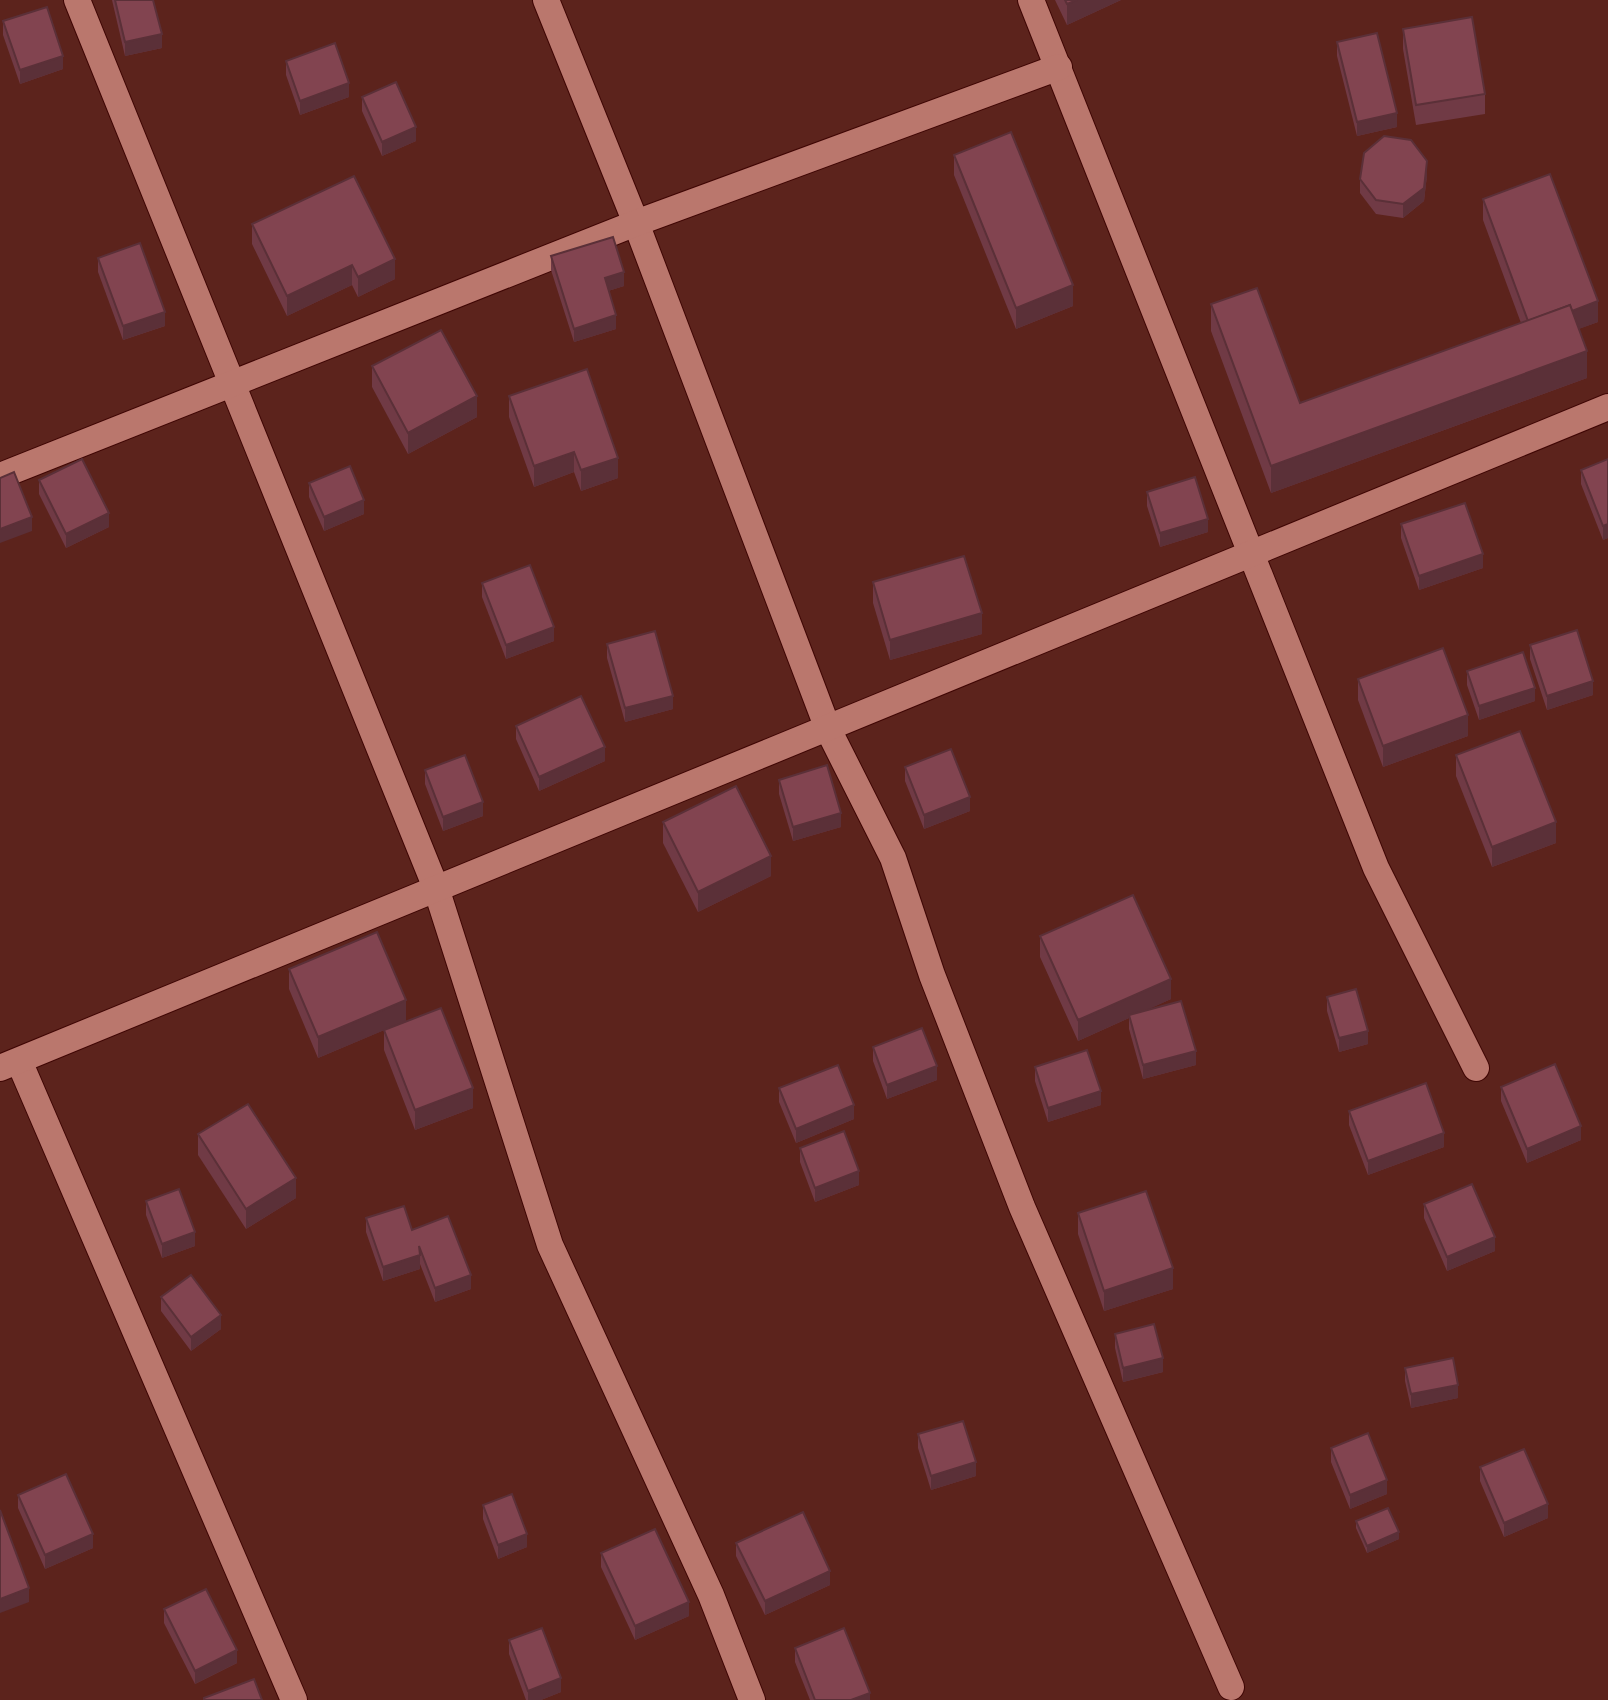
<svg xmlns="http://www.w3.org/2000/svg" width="1608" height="1700" font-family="Mulish,sans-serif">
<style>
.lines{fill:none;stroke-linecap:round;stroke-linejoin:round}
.street-casing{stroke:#3f0604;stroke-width:28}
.street{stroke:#ba776d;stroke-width:26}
.wall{fill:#703a45}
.shaded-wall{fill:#5b3038}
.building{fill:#824450;stroke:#5b3038;stroke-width:2}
</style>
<rect width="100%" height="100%" fill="#5c231c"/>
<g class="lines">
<defs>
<g id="street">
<path d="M77,0l359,888 114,357 161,350 41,105"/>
<path d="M546,0l90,223 192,506 65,129 39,117 90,232 209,480"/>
<path d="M1031,0l345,868 100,200"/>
<path d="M0,476l636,-253 423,-156"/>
<path d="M19,1061l275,639"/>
<path d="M0,1068l1608,-661"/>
</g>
</defs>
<!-- street casing -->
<use href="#street" class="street-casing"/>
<!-- street -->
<use href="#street" class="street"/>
</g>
<!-- wall -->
<g class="wall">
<path d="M112,0h41l9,48 -37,8z"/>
<path d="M1055,0h66l-54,25z"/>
<path d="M3,21l60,48 -43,15 -17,-49z"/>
<path d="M1403,29l82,65v20l-69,11 -13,-76z"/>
<path d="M1337,42l60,85 -40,9 -20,-80z"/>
<path d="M286,61l63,36 -49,18 -14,-40z"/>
<path d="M362,97l54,44 -34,15 -20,-45z"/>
<path d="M954,155l119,151 -57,23 -62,-154z"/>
<path d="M1427,175l-3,26 -21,17 -27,-4 -16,-21v-14z"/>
<path d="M1483,199l115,123 -20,7 9,49 -316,115 -60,-162v-27l89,99 221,-80 -38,-103z"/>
<path d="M252,224l143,55 -37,18 -6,-12 -65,31 -35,-72z"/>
<path d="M551,256l73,30 -16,5 8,38 -42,13 -23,-72z"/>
<path d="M98,258l67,68 -42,14 -25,-68z"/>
<path d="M372,366l105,51 -69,37 -36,-67z"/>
<path d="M509,396l109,82 -37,13 -7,-19 -40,15 -25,-70z"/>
<path d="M1608,459v79l-5,2 -22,-56v-14z"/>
<path d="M39,480l70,47 -43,21 -27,-54z"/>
<path d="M309,483l55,31 -40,17 -15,-34z"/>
<path d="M1147,492l61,40 -48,15 -13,-41z"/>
<path d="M1401,524l82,44 -64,22 -18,-52z"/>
<path d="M873,582l109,52 -92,26 -17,-57z"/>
<path d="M482,583l72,58 -48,18 -24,-62z"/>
<path d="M607,644l66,65 -48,13 -18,-64z"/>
<path d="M1530,645l63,50 -46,15 -17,-51z"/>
<path d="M1467,671l68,30 -56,19 -12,-35z"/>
<path d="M1358,679l110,57 -85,31 -25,-67z"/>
<path d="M516,726l89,35 -66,30 -23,-52z"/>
<path d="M1456,755l100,88 -64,24 -36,-91z"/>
<path d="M905,767l65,44 -46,18 -19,-48z"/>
<path d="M425,770l58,46 -40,15 -18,-47z"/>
<path d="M779,780l62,47 -48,14 -14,-47z"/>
<path d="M663,822l108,54 -73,36 -35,-69z"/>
<path d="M1040,936l131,63 -25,11 50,55 -53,14 -14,-50v-11l-51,23 -38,-84z"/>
<path d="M289,969l117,52 67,87 -58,22 -31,-80v-20l-66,28 -29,-69z"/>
<path d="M1327,997l41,47 -29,8 -12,-41z"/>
<path d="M873,1047l64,33 -50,19 -14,-38z"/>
<path d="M1035,1067l66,38 -53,17 -13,-41z"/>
<path d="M1501,1087l80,53 -54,23 -26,-62z"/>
<path d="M779,1088l75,31 -58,24 -17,-41z"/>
<path d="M1349,1111l95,36 -76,28 -19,-50z"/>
<path d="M198,1134l98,64 -50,31 -48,-74z"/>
<path d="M800,1148l59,37 -44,17 -15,-40z"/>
<path d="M146,1201l49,45 -33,12 -16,-43z"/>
<path d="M1424,1204l71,47 -48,20 -23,-53z"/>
<path d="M1078,1213l95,76 -69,22 -26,-77z"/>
<path d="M366,1218l46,12 59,59 -36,13 -15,-38v5l-37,12 -17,-49z"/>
<path d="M161,1297l60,32 -30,22 -30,-40z"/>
<path d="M1115,1334l48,38 -40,10 -8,-34z"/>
<path d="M1405,1368l53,30 -47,10 -6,-27z"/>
<path d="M918,1434l58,42 -45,14 -13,-42z"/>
<path d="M1331,1448l56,46 -37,15 -19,-47z"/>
<path d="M1480,1467l68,51 -44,19 -24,-56z"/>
<path d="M18,1495l75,53 -48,21 -27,-61z"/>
<path d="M483,1505l44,42 -29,12 -15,-40z"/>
<path d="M1356,1521l43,18 -32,14 -11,-25z"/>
<path d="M736,1543l94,42 -65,30 -29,-59z"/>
<path d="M601,1553l88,63 -54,24 -34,-73z"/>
<path d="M164,1609l73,54 -42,21 -31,-61z"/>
<path d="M509,1640l52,52 -20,8h-15l-17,-46z"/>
<path d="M795,1648l75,52h-60l-15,-38z"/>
</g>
<!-- shaded-wall -->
<g class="shaded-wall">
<path d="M1077,0h44l-54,25v-21z"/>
<path d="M162,34v14l-37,8v-14z"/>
<path d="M63,56v13l-43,15v-14z"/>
<path d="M349,83v14l-49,18v-14z"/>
<path d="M1397,113v14l-40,9v-14z"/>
<path d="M416,127v14l-34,15v-14z"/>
<path d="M1427,161v14l-3,26 -21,17v-14z"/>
<path d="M395,259v20l-37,18v-20z"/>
<path d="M352,265v20l-65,31v-20z"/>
<path d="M624,272v14l-19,6v-14z"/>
<path d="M1073,285v21l-57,23v-21z"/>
<path d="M1598,301v21l-68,25v-21z"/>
<path d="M165,312v14l-42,14v-14z"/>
<path d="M616,315v14l-42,13v-13z"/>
<path d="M1587,351v27l-316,115v-27z"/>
<path d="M477,396v21l-69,37v-21z"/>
<path d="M574,452v20l-40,15v-21z"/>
<path d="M618,458v20l-37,13v-21z"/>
<path d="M364,500v14l-40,17v-14z"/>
<path d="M109,513v14l-43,21v-14z"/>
<path d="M32,517v14l-32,12v-14z"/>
<path d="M1208,519v13l-48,15v-14z"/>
<path d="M1608,524v14l-5,2v-14z"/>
<path d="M1483,554v14l-64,22v-14z"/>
<path d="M982,613v21l-92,26v-20z"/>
<path d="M554,627v14l-48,18v-14z"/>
<path d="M1593,681v14l-46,15v-14z"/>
<path d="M1535,688v13l-56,19v-14z"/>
<path d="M673,696v13l-48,13v-14z"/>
<path d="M1468,715v21l-85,31v-21z"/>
<path d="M605,747v14l-66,30v-14z"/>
<path d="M970,797v14l-46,18v-14z"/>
<path d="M483,802v14l-40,15v-14z"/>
<path d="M841,813v14l-48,14v-14z"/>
<path d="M1556,822v21l-64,24v-20z"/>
<path d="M771,856v20l-73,36v-20z"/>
<path d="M1171,979v20l-41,19 -1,-3v3l-51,23v-21z"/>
<path d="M406,1000v21l-88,37v-21z"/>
<path d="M1368,1031v13l-29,8v-14z"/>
<path d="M1196,1051v14l-53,14v-14z"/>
<path d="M937,1066v14l-50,19v-14z"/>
<path d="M473,1088v20l-58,22v-20z"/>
<path d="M1101,1091v14l-53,17v-14z"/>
<path d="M854,1105v14l-58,24v-14z"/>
<path d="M1581,1126v14l-54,23v-14z"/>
<path d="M1444,1133v14l-76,28v-14z"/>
<path d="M859,1171v14l-44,17v-14z"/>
<path d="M296,1178v20l-50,31v-20z"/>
<path d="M195,1232v14l-33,12v-14z"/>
<path d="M1495,1237v14l-48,20v-14z"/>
<path d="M420,1255v14l-37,12v-14z"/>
<path d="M1173,1268v21l-69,22v-20z"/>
<path d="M471,1275v14l-36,13v-14z"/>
<path d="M221,1315v14l-30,22v-14z"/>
<path d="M1163,1358v14l-40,10v-14z"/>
<path d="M1458,1385v13l-47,10v-14z"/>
<path d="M976,1462v14l-45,14v-14z"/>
<path d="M1387,1480v14l-37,15v-14z"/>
<path d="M1548,1504v14l-44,19v-14z"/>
<path d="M1399,1532v7l-32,14v-7z"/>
<path d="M93,1534v14l-48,21v-14z"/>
<path d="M527,1534v13l-29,12v-14z"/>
<path d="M830,1571v14l-65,30v-14z"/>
<path d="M29,1588v14l-29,11v-14z"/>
<path d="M689,1602v14l-54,24v-14z"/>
<path d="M237,1650v13l-42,21v-13z"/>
<path d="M561,1678v14l-20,8h-13v-9z"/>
<path d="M870,1693v7h-19z"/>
</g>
<!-- building -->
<g class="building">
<path d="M115,0h38l9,34 -37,8z"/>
<path d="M1065,0h12l-10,4z"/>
<path d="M47,7l16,49 -43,14 -17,-49z"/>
<path d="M1472,17l13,77 -69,11 -13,-76z"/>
<path d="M1377,33l20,80 -40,9 -20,-80z"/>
<path d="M335,43l14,40 -49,18 -14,-40z"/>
<path d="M396,82l20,45 -34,15 -20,-45z"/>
<path d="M1011,132l62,153 -57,23 -62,-153z"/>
<path d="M1384,136l27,4 16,21 -3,27 -21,16 -27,-4 -16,-21 4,-26z"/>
<path d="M1550,174l48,127 -26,10 -2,-6 -42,16 -45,-122z"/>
<path d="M354,176l41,83 -37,18 -6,-12 -65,31 -35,-72z"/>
<path d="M613,237l11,35 -19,6 11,37 -42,14 -23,-73z"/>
<path d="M140,243l25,69 -42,14 -25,-68z"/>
<path d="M1257,288l43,115 270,-98 17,46 -316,115 -60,-162z"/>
<path d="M441,330l36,66 -69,37 -36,-67z"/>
<path d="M587,369l31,89 -37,12 -7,-18 -40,14 -25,-70z"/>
<path d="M82,459l27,54 -43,21 -27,-54z"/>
<path d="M1608,459v65l-5,2 -22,-56z"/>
<path d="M350,466l14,34 -40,17 -15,-34z"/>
<path d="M14,472l18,45 -32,12v-51z"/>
<path d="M1195,477l13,42 -48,14 -13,-41z"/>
<path d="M1465,503l18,51 -64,22 -18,-52z"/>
<path d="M964,556l18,57 -92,27 -17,-58z"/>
<path d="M530,565l24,62 -48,18 -24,-62z"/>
<path d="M1577,630l16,51 -46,15 -17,-51z"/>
<path d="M655,631l18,65 -48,12 -18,-64z"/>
<path d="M1443,648l25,67 -85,31 -25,-67z"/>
<path d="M1523,652l12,36 -56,18 -12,-35z"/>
<path d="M581,696l24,51 -66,30 -23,-51z"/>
<path d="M1520,731l36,91 -64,25 -36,-92z"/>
<path d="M951,749l19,48 -46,18 -19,-48z"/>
<path d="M465,755l18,47 -40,15 -18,-47z"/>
<path d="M827,765l14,48 -48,14 -14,-47z"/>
<path d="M736,786l35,70 -73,36 -35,-70z"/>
<path d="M1133,895l38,84 -93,41 -38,-84z"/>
<path d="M377,932l29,68 -88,37 -29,-68z"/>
<path d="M1356,989l12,42 -29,7 -12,-41z"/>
<path d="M1181,1001l15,50 -53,14 -14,-50z"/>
<path d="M441,1008l32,80 -58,22 -31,-80z"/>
<path d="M922,1028l15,38 -50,19 -14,-38z"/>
<path d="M1087,1050l14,41 -53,17 -13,-41z"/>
<path d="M1555,1064l26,62 -54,23 -26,-62z"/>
<path d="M838,1065l16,40 -58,24 -17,-41z"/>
<path d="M1426,1083l18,50 -76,28 -19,-50z"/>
<path d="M248,1104l48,74 -50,31 -48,-75z"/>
<path d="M844,1131l15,40 -44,17 -15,-40z"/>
<path d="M1472,1184l23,53 -48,20 -23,-53z"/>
<path d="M179,1189l16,43 -33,12 -16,-43z"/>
<path d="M1146,1191l27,77 -69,23 -26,-78z"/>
<path d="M404,1206l8,24 36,-14 23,59 -36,13 -16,-42 1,9 -37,12 -17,-49z"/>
<path d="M191,1275l30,40 -30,22 -30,-40z"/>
<path d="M1154,1324l9,34 -40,10 -8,-34z"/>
<path d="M1453,1358l5,27 -47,9 -6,-26z"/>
<path d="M963,1421l13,41 -45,14 -13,-42z"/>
<path d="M1368,1433l19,47 -37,15 -19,-47z"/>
<path d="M1524,1449l24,55 -44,19 -24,-56z"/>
<path d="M66,1474l27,60 -48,21 -27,-60z"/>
<path d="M512,1494l15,40 -29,11 -15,-40z"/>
<path d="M1388,1508l11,24 -32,14 -11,-25z"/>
<path d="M0,1510l29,78 -29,11z"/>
<path d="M803,1512l27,59 -65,30 -29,-58z"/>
<path d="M655,1529l34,73 -54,24 -34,-73z"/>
<path d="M206,1589l31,61 -42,21 -31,-62z"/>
<path d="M542,1628l19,50 -33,13 -19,-51z"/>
<path d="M844,1628l26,65 -19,7h-36l-20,-52z"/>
<path d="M254,1679l8,21h-58v-2z"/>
</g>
</svg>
